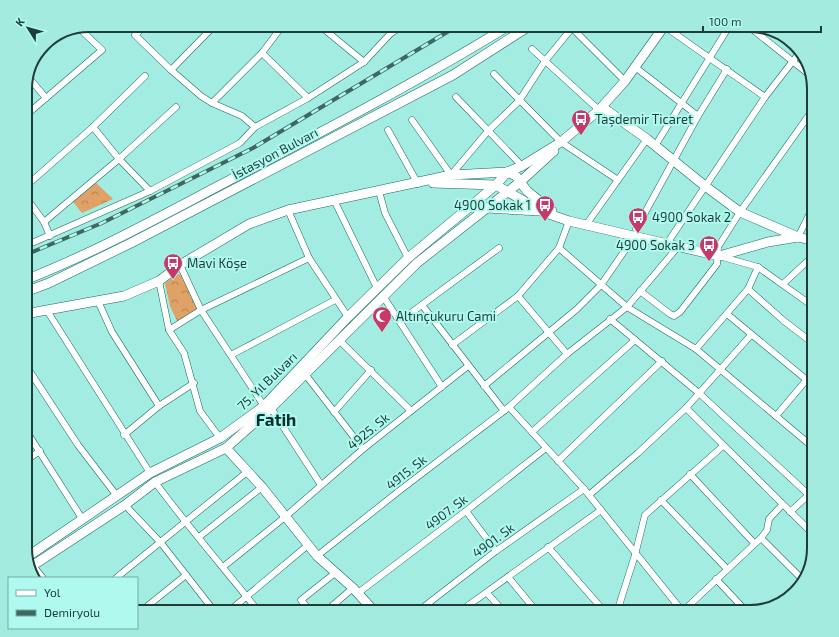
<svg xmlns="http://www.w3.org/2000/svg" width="839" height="637" font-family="'Exo 2',sans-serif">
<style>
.park{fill:url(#park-crowns)}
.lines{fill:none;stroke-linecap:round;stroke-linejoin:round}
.street-casing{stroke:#1c6b62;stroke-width:7}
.secondary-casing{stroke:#1c6b62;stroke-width:10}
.street{stroke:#fff;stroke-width:6}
.secondary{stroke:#fff;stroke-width:9}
.rail-casing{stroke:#3e6761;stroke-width:4}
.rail{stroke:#aff9ee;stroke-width:2.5;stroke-dasharray:8;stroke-linecap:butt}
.labels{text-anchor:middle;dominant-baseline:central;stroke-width:4;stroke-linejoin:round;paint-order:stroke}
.poi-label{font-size:13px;fill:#1e3c38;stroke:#aff9ee;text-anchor:start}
.street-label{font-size:13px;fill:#1e3c38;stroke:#aff9ee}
.district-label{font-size:17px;font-weight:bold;fill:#07312c;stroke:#aff9ee}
.rim{fill:none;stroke:#1e3c38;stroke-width:2}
</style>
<defs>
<pattern id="park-crowns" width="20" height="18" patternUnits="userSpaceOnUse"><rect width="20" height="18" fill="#dfa165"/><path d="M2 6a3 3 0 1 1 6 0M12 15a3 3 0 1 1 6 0" fill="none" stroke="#b48454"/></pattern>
</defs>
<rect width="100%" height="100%" fill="#a2ece1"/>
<!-- park -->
<g class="park">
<path d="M94,181l19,18 -31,14 -11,-14z"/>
<path d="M178,274l6,1 16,35 -23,11 -7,-15 -5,-23z"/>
</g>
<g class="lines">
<defs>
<g id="street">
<path d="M319,25l45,37"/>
<path d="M386,25l5,8"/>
<path d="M747,25l64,51"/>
<path d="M664,26l101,71"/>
<path d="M532,49l67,61"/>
<path d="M262,53l46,45"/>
<path d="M635,67l63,49"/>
<path d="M171,70l44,-45"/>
<path d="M494,74l67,68 57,38"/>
<path d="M29,78l17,20"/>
<path d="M456,97l66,69"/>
<path d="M212,103l50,-50 21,-28"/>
<path d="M25,116l77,-66 -22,-21"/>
<path d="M412,120l39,55 37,-44 31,-30 26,-40 27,-33 53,53"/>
<path d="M93,127l26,32 31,32"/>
<path d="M255,127l53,-29 56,-36 27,-29 14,-8"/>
<path d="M388,130l30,54"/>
<path d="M655,146l75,-121"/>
<path d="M25,187l68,-60 52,-51"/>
<path d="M379,191l6,22 23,45"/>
<path d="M25,196l19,26 6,14"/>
<path d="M334,200l43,88"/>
<path d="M288,210l21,48 39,59"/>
<path d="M44,222l75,-63 57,-52"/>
<path d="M586,225l61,-86"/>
<path d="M636,229l62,-113 29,-47"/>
<path d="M798,237l16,-32"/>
<path d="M666,245l99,-148 35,-45"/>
<path d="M25,246l125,-55 90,-48 15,-16 -13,-11 -30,-13 -11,-7 -30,-26 -36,-35 11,-10"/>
<path d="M559,248l68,59 69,42 118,99"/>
<path d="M719,256l39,11 56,40"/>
<path d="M180,265l21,45 63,96"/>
<path d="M159,281l10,49 15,23 16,58 20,27"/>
<path d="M783,284l31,-29"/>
<path d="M748,289l36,32 30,23"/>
<path d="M640,291l30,23 4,2 6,-4 37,-48 1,-17 22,-35 74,-104"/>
<path d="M383,296l59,91"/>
<path d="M518,296l49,58"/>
<path d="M98,301l14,31 47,74"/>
<path d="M422,305l82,106"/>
<path d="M46,309l104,164"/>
<path d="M727,314l87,72"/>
<path d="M610,319l90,75 109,101"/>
<path d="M400,321l99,-73"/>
<path d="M169,330l32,-20 108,-52"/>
<path d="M339,340l72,71"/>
<path d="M452,345l66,-49 41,-48 10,-27"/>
<path d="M696,349l52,-60 10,-22"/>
<path d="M231,355l104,-55"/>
<path d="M25,364l53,81 39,51"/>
<path d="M305,374l58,75"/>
<path d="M484,386l93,-77 24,-24 33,-48"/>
<path d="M509,407l75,82 99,123"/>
<path d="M271,408l50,77"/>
<path d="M686,408l128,127"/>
<path d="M334,412l37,-42"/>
<path d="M776,416l38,-45"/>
<path d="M25,429l58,91"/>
<path d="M532,432l103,-92"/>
<path d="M124,435l35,-29 35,-23"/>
<path d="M25,461l15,-10"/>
<path d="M558,461l104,-100"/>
<path d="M690,474l64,69"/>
<path d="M155,482c33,45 69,86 104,130"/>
<path d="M589,495l49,-42 48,-45 65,-73"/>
<path d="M661,500l66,69"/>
<path d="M125,505l36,38 54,69"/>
<path d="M466,511l30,40"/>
<path d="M790,512l24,-22"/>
<path d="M199,537l63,-50"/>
<path d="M761,538l42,42"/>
<path d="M548,547l57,65"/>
<path d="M317,556l82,-65 110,-84 58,-53 60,-47 50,-59"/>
<path d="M223,567l62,-50 78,-68 105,-83"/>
<path d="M508,577l29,35"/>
<path d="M116,578l131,-106"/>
<path d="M716,579l31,33"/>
<path d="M358,593l108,-82 80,-63"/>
<path d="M487,593l17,19"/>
<path d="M140,612l46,-37"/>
<path d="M204,612l6,-5"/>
<path d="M228,612l80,-67"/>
<path d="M311,612l-10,-12 34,-27"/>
<path d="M325,612l28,-24"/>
<path d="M417,612l79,-61 88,-62"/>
<path d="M459,612l142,-102"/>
<path d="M617,612l18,-57 10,-40 78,-69"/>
<path d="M682,612l79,-74 6,-8 2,-11 13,-14"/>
</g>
<g id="secondary">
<path d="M602,107l45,32 58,47 35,26 58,25"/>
<path d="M507,172l9,4 11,15 25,20"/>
<path d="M433,183l63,2 47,27 26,9 150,35 49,-14 30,-5 16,4"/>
<path d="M486,208l53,3"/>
<path d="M25,280c69,-27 134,-63 199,-97 96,-50 193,-101 286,-158"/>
<path d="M25,292l24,-9 82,-40 322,-168 78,-50"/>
<path d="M25,314l99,-18 35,-15 21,-16 69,-41 39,-14 163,-35 56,-3 15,-6 39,-24 38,-32 26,-29 40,-56"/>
<path d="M226,448l36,39 55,69 36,32 22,24"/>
<path d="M27,557l123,-84 70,-35 44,-32 84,-89 60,-59 88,-73 11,-13"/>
<path d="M28,562l13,16"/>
<path d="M29,568l96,-63 30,-23 71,-34 45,-40 146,-145 103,-81 34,-31"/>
</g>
</defs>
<!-- street casing -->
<use href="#street" class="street-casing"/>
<!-- secondary casing -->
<use href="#secondary" class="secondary-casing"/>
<!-- street -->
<use href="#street" class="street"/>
<!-- secondary -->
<use href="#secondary" class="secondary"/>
<defs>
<path id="rail" d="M25,255l77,-32 151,-75 206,-123"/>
</defs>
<!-- rail casing -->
<use href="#rail" class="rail-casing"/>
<!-- rail -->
<use href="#rail" class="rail"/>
</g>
<!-- icons -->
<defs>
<symbol id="bus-pin" viewBox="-11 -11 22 30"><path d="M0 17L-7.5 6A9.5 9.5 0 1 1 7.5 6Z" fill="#c63969" stroke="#aff9ee"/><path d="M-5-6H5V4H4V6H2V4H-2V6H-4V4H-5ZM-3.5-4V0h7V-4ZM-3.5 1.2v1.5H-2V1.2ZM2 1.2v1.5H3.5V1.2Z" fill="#fff"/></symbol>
<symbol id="mosque-pin" viewBox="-11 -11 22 30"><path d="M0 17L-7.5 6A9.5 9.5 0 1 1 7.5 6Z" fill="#c63969" stroke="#aff9ee"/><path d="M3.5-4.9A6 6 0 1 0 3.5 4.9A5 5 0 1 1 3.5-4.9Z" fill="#fff"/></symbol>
</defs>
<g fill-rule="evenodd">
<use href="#bus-pin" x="570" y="108" width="22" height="30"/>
<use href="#bus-pin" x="534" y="194" width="22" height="30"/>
<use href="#bus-pin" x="627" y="206" width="22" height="30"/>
<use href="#bus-pin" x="698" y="234" width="22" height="30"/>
<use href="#bus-pin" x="162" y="252" width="22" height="30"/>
<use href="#mosque-pin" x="371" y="305" width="22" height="30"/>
</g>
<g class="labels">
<!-- poi labels -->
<g class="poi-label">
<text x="595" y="119">Taşdemir Ticaret</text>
<text x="531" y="205" text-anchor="end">4900 Sokak 1</text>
<text x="652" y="217">4900 Sokak 2</text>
<text x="695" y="245" text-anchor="end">4900 Sokak 3</text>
<text x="187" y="263">Mavi Köşe</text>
<text x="396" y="316">Altınçukuru Cami</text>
</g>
<!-- street labels -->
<g class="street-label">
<text transform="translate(275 153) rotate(-28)">İstasyon Bulvarı</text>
<text transform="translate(267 381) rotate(-44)">75. Yıl Bulvarı</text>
<text transform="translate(368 431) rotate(-39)">4925. Sk</text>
<text transform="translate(406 472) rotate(-38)">4915. Sk</text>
<text transform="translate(446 512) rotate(-37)">4907. Sk</text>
<text transform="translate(493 540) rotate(-36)">4901. Sk</text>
</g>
<!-- district labels -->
<g class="district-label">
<text x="276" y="419">Fatih</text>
</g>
</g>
<!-- crop -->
<path d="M0 0H839V637H0ZM89 32H750A57 57 0 0 1 807 89V548A57 57 0 0 1 750 605H89A57 57 0 0 1 32 548V89A57 57 0 0 1 89 32Z" fill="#a3eadf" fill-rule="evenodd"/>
<path class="rim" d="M89 32H750A57 57 0 0 1 807 89V548A57 57 0 0 1 750 605H89A57 57 0 0 1 32 548V89A57 57 0 0 1 89 32Z"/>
<!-- legend -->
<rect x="8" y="577" width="130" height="52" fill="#aff9ee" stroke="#75ada5"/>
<rect x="16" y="590" width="20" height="6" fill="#ffffff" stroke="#75ada5"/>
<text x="44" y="597" font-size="12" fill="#1e3c38">Yol</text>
<rect x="16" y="610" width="20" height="6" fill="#3e6761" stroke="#75ada5"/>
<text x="44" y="617" font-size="12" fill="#1e3c38">Demiryolu</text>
<!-- north arrow -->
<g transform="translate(28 28) rotate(307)" stroke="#aff9ee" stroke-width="3" paint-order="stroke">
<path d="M0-3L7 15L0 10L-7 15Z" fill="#1e3c38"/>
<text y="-6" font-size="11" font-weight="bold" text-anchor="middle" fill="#1e3c38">K</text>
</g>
<!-- scale -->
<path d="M703 26v6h118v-6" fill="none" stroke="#1e3c38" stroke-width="2"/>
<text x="709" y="26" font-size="12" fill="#1e3c38" stroke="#aff9ee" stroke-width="3" paint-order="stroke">100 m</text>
</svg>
